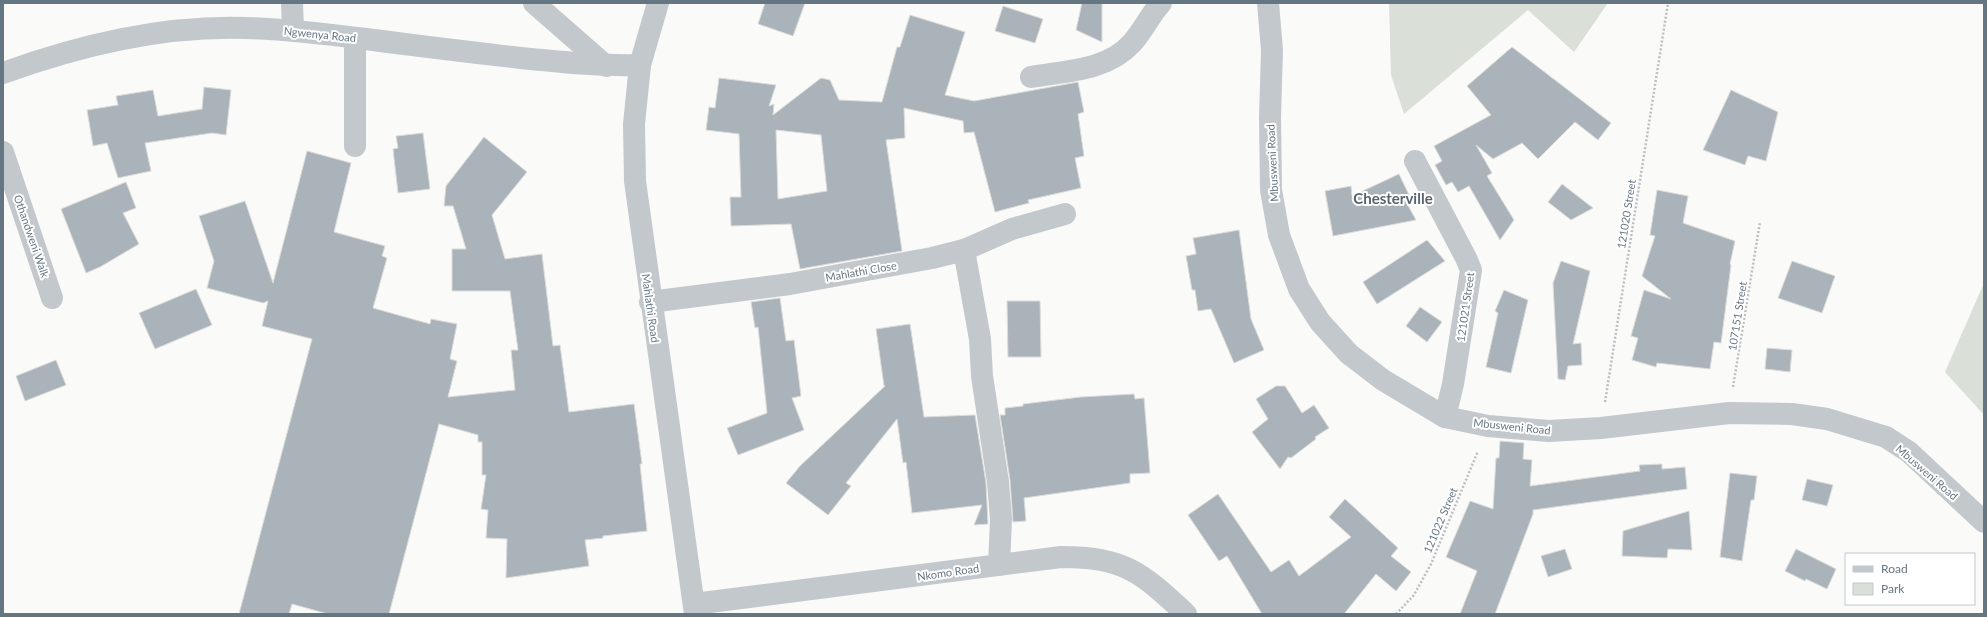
<svg xmlns="http://www.w3.org/2000/svg" width="1987" height="617" font-family="Lato,sans-serif">
<style>
.green{fill:#dadfd7}
.building{fill:#aab3b9;stroke:#dcdcda;fill-rule:evenodd}
.lines{fill:none;stroke-linecap:round;stroke-linejoin:round}
.path{stroke:#bbbfc2;stroke-width:2.5;stroke-dasharray:2 2;stroke-linecap:butt}
.minor{stroke:#c3c8cc;stroke-width:22}
.labels{text-anchor:middle;dominant-baseline:central;stroke-width:4;stroke-linejoin:round;paint-order:stroke}
.street-label{font-size:11px;fill:#657683;stroke:#fff}
.district-label{font-size:15px;font-weight:bold;fill:#57646e;stroke:#fff}
</style>
<rect width="100%" height="100%" fill="#fafaf8"/>
<!-- green -->
<g class="green">
<path d="M1389,3h219l-34,49 -46,-42 -124,104 -13,-39z"/>
<path d="M1984,283v132l-39,-43z"/>
</g>
<!-- building -->
<g class="building">
<path d="M765,3h40l-12,33 -35,-12z"/>
<path d="M1082,3h20v39l-26,-12z"/>
<path d="M1003,6l40,13 -8,24 -40,-12z"/>
<path d="M910,15l55,17 -20,63 29,6 104,-19 6,30 -6,2 6,42 -9,2 6,30 -53,12 1,3 -34,9 -21,-80 -10,1 -1,-12 -59,-13 1,30 -19,2 16,111 -102,18 -9,-45 -60,2 -1,-29h11l-2,-63 -33,-4 3,-23 6,1 4,-30 57,7 -7,21 5,-2 -1,11 48,-37 9,2 9,20 43,2 15,-55h3zM776,130l45,5 6,56 -49,8z"/>
<path d="M1512,47l99,76 -13,17 -23,-18 -37,37 -16,-16 -29,16 -17,-14 16,28 -5,3 27,44 -14,20 -31,-54 -11,6 -6,-10 -6,3 -11,-20 7,-4 -8,-15 57,-31 -24,-29z"/>
<path d="M204,87l27,3 -5,45 -14,-2 -67,10 6,28 -33,7 -11,-35 -14,3 -6,-36 31,-5 -2,-9 37,-6 5,26 44,-7z"/>
<path d="M1731,90l47,22 -12,49 -18,-5 -3,9 -42,-15z"/>
<path d="M423,133l7,56 -32,4 -5,-44 5,-1 -2,-12z"/>
<path d="M484,137l43,35 -35,43 13,44 37,-5 11,92 7,-1 9,67 65,-8 8,60h-2l7,67 -44,5v2l-18,2 4,26 -83,12 1,-39 -21,-1 2,-28 -7,-1 5,-34h-4v-33h-4v-7l-39,-11 -50,190h-61l-36,-10 -3,10h-50l73,-275 -50,-13 6,-25 -5,2 -56,-15 7,-27 -15,-45 46,-15 28,82 34,-132 44,12 -17,69 51,14 -3,10 5,2 -14,50 57,16 1,-5 26,5 -7,35 7,2 -9,36 67,-7 -4,-40h7l-8,-59h-58v-42h14l-13,-43h-9l2,-20z"/>
<path d="M1399,174l11,23 -5,3 11,20 -83,16 -8,-45 26,-5 1,10z"/>
<path d="M126,182l10,26 -13,5 16,31 -39,23 -14,6 -25,-64z"/>
<path d="M1562,184l31,24 -22,12 -23,-18z"/>
<path d="M1657,190l31,6 -5,27 52,18 -5,23 1,1 -10,78 -7,-1 -4,27 -53,-6 -1,4 -24,-7 6,-22 -7,-2 13,-46 27,9 -29,-23 13,-40 -5,-1z"/>
<path d="M1239,230l12,89 13,31 -30,13 -23,-54 -13,2 -3,-21h-3l-6,-34 10,-2 -3,-16z"/>
<path d="M1427,240l18,21 -68,43 -14,-22z"/>
<path d="M1561,261l29,10 -17,73 8,-1 1,22 -14,1 -3,14 -7,-1 -5,-96z"/>
<path d="M1792,261l43,15 -13,37 -44,-15z"/>
<path d="M196,289l16,36 -57,24 -16,-36z"/>
<path d="M1504,290l24,10 -17,73 -25,-6 12,-54 -3,-2z"/>
<path d="M780,298l6,43 8,-1 7,56 -9,2 12,32 -66,25 -11,-27 40,-15 -9,-86 -3,1 -4,-26z"/>
<path d="M1007,301h33l1,56h-33z"/>
<path d="M1420,307l22,15 -15,20 -21,-16z"/>
<path d="M910,324l14,93 51,-2 11,68 2,41 -14,1 8,-20 -70,8 -6,-51 -3,1 -6,-44 -51,64 5,3 -23,29 -42,-32 14,-17 85,-80h-1l-8,-57z"/>
<path d="M1767,348l25,2 -2,22 -25,-3z"/>
<path d="M56,360l10,25 -41,16 -9,-25z"/>
<path d="M1276,386h9l17,27 12,-8 15,23 -14,9 1,2 -25,19 -3,-1 -8,12 -28,-37 16,-13 -12,-20z"/>
<path d="M1134,394l1,5 9,-1 6,75 -20,1v9l-106,15 2,23 -13,1 -3,-42 -10,-65h5v-7l18,-2v-2l58,-7z"/>
<path d="M1500,441l24,2 -1,16 9,1 -2,26 110,-15 -1,-6 23,-1v5l23,-2 2,22 -154,21v4l-38,100h-35l17,-43 -31,-14 24,-56 23,8 3,-51h3z"/>
<path d="M1730,473l27,3 -3,24h-3l-9,61 -22,-4z"/>
<path d="M1807,479l26,6 -6,21 -25,-6z"/>
<path d="M1218,494l53,78 18,-12 10,16 52,-39 -22,-20 16,-18 53,49 -7,8 20,16 -15,19 -20,-17 -32,40h-82l-35,-58 -8,5 -31,-46z"/>
<path d="M1689,511l3,39 -24,-1 -1,9 -45,-2 1,-25z"/>
<path d="M1565,549l7,20 -24,8 -7,-21z"/>
<path d="M1796,549l40,20 -9,20 -21,-10 -1,2 -20,-10z"/>
</g>
<g class="lines">
<!-- path -->
<g class="path">
<path d="M1733,387l27,-165"/>
<path d="M1605,402l63,-399"/>
<path d="M1396,614l18,-19 17,-31 47,-113"/>
</g>
<!-- minor -->
<g class="minor">
<path d="M292,3l1,27"/>
<path d="M534,3l72,63"/>
<path d="M658,3l-18,62 -6,59 1,57 60,433"/>
<path d="M1268,3l4,47 -2,67 1,73 8,45 20,54 21,33 29,32 34,26 62,37 43,9 61,5 52,-3 128,-15 63,1 35,5 59,18 23,15 75,70"/>
<path d="M3,73c77,-28 162,-48 244,-45 40,1 80,6 119,11 52,7 103,13 155,19 40,4 79,8 119,7"/>
<path d="M1031,77c34,-6 76,-6 101,-34 11,-12 18,-28 29,-40"/>
<path d="M355,146v-108"/>
<path d="M3,152l49,146"/>
<path d="M1415,161l51,97 5,12 -18,114 -8,33"/>
<path d="M964,250l16,89 2,37 16,106 3,37 -2,46"/>
<path d="M650,302l140,-18 142,-26 32,-8 48,-21 53,-15"/>
<path d="M694,604l367,-47c63,0 80,15 125,57"/>
</g>
</g>
<g class="labels">
<!-- street labels -->
<g class="street-label">
<text transform="translate(320 34) rotate(6)">Ngwenya Road</text>
<text transform="translate(1272 163) rotate(-93)">Mbusweni Road</text>
<text transform="translate(1626 214) rotate(-81)">121020 Street</text>
<text transform="translate(32 236) rotate(71)">Othandweni Walk</text>
<text transform="translate(861 271) rotate(-10)">Mahlathi Close</text>
<text transform="translate(1465 307) rotate(-82)">121021 Street</text>
<text transform="translate(651 308) rotate(82)">Mahlathi Road</text>
<text transform="translate(1737 316) rotate(-81)">107151 Street</text>
<text transform="translate(1512 426) rotate(6)">Mbusweni Road</text>
<text transform="translate(1927 472) rotate(41)">Mbusweni Road</text>
<text transform="translate(1440 520) rotate(-67)">121022 Street</text>
<text transform="translate(948 572) rotate(-8)">Nkomo Road</text>
</g>
<!-- district labels -->
<g class="district-label">
<text x="1393" y="198">Chesterville</text>
</g>
</g>
<!-- border -->
<rect width="1987" height="617" fill="none" stroke="#657683" stroke-width="8"/>
<!-- legend -->
<rect x="1845" y="553" width="130" height="52" fill="#ffffff" stroke="#c1c8cd"/>
<rect x="1853" y="566" width="20" height="6" fill="#c3c8cc" stroke="#c1c8cd"/>
<text x="1881" y="573" font-size="12" fill="#657683">Road</text>
<rect x="1853" y="583" width="20" height="12" fill="#dadfd7" stroke="#c1c8cd"/>
<text x="1881" y="593" font-size="12" fill="#657683">Park</text>
</svg>
